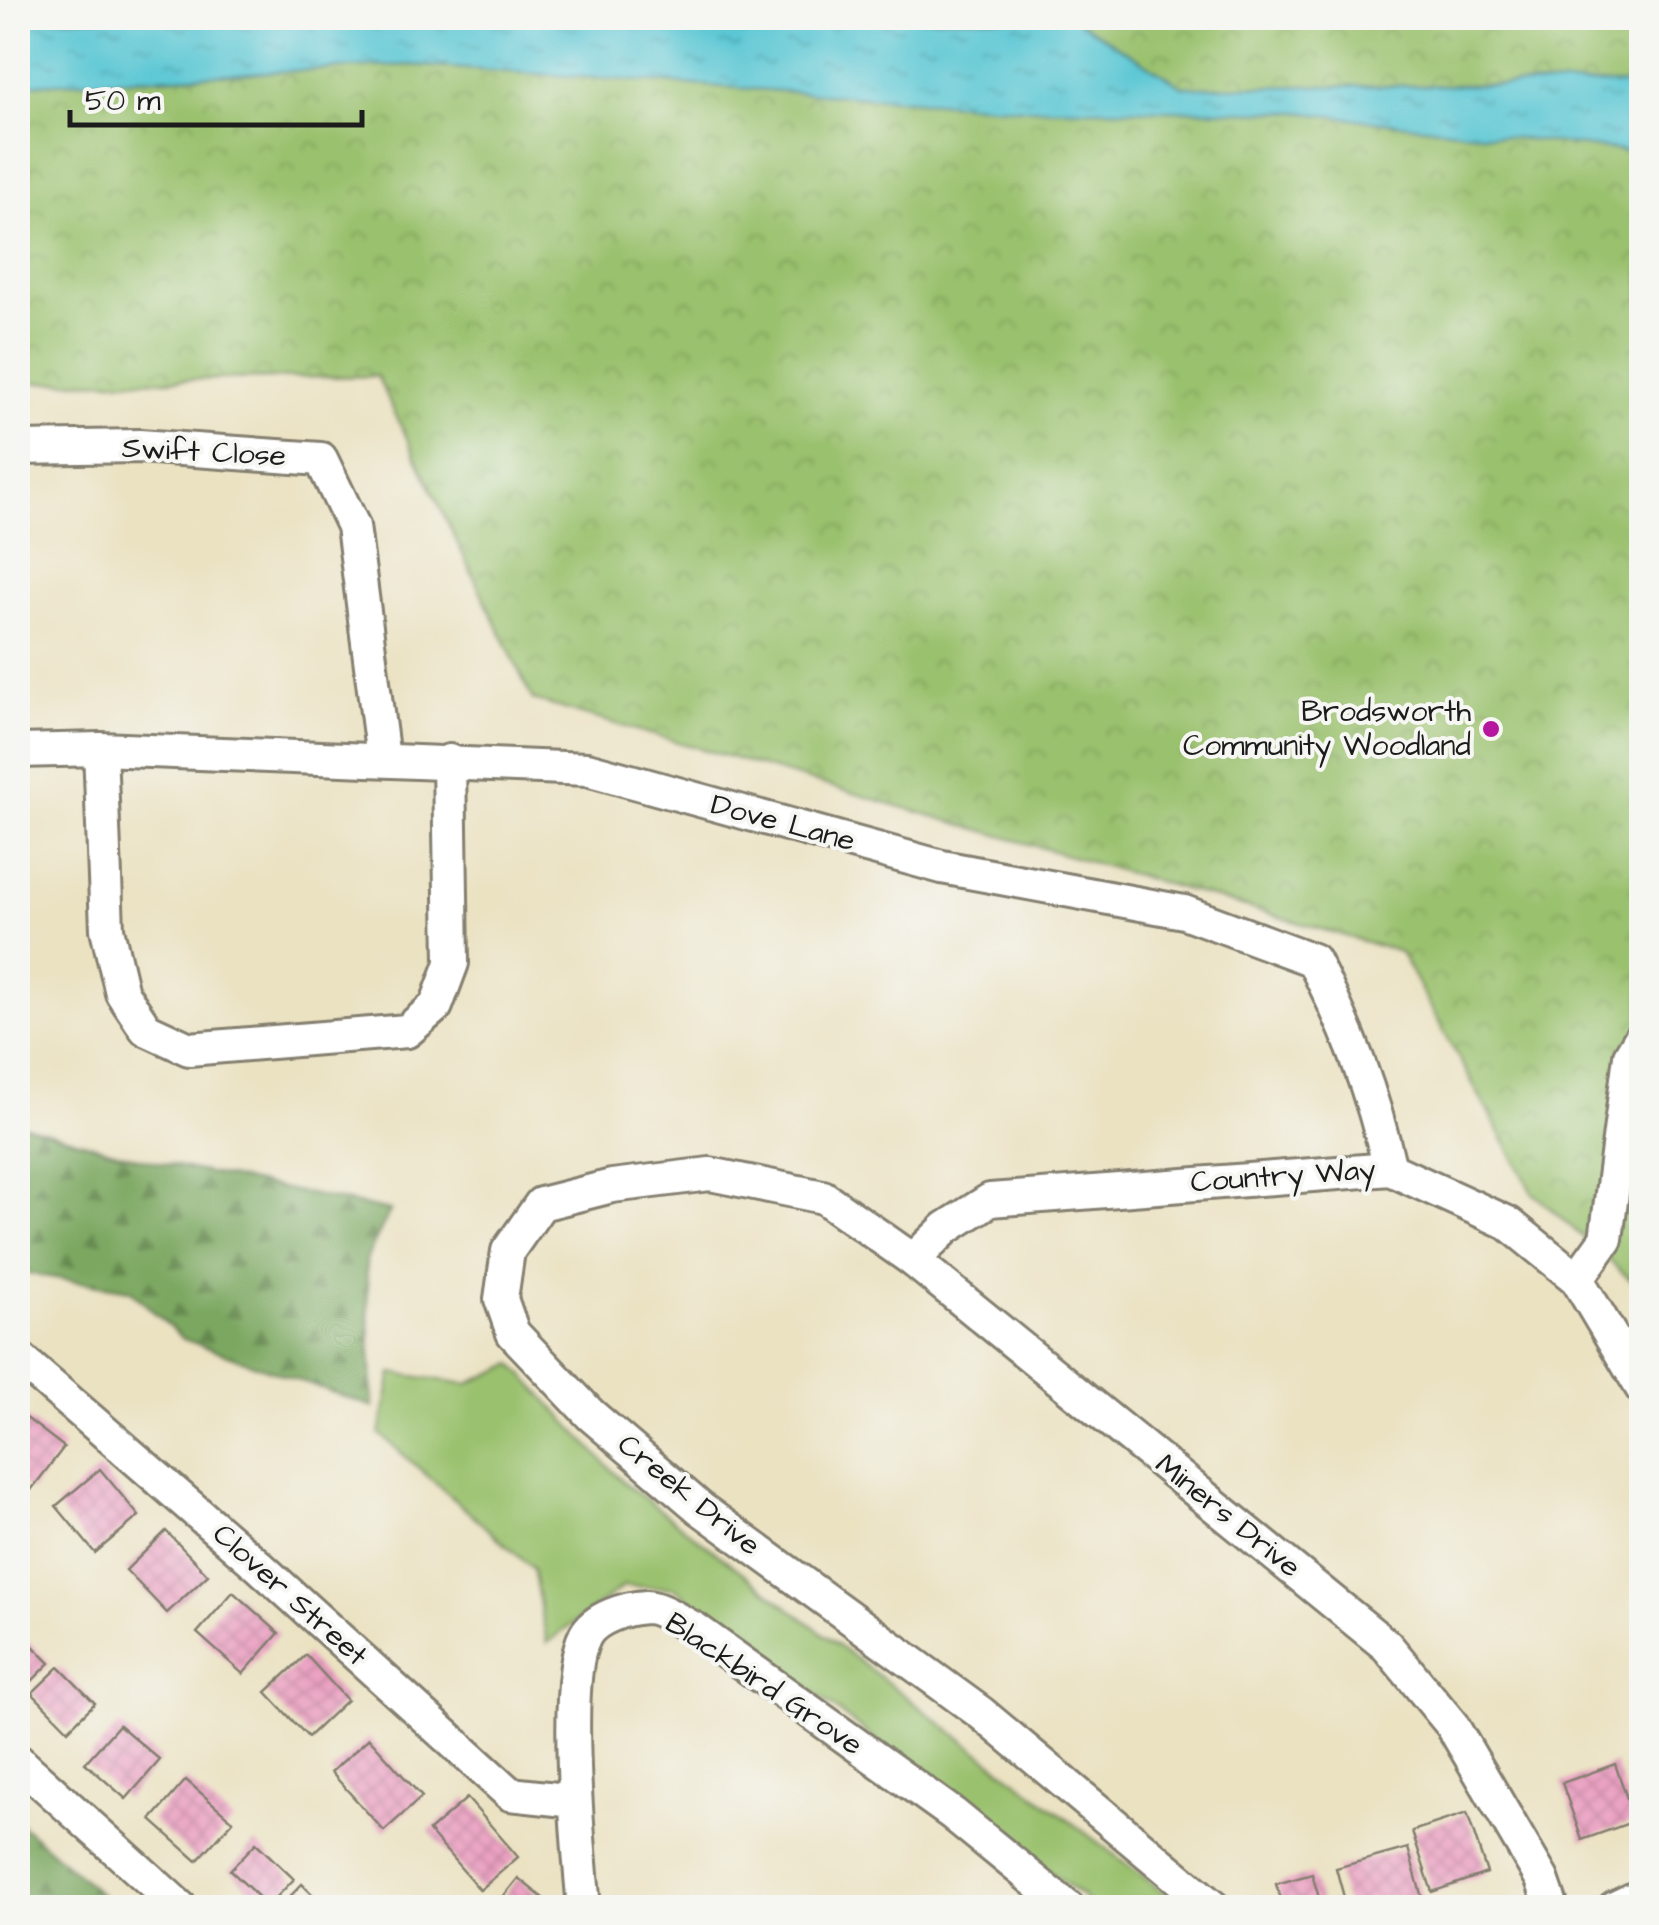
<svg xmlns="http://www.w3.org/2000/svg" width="1659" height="1925" font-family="'Architects Daughter',sans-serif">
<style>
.green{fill:#9ac16d;stroke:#5b6e44;stroke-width:2.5}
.forest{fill:url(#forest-firs);stroke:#4c623e;stroke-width:2.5}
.park{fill:url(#park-crowns);stroke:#5b6e44;stroke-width:2.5}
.water{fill:url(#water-ripples);stroke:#3c7278;stroke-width:2.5}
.building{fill:url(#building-cross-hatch)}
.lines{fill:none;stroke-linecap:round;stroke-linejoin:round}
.street-casing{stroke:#847f6f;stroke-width:38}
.street{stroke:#fff;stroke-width:32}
.poi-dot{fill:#b5179e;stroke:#f6f6f2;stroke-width:4}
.labels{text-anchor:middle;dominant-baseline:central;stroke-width:8;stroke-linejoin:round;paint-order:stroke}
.street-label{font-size:30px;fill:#1c1c1c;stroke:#f6f6f2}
.poi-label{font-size:30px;fill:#1c1c1c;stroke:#f6f6f2;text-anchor:end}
</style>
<defs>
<pattern id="forest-firs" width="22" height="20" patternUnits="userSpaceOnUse" patternTransform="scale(2.5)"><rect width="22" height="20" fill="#7ba760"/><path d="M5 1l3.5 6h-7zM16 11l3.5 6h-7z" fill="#64874e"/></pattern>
<pattern id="park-crowns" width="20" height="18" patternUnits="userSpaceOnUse" patternTransform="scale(2.5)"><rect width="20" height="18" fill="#9ac16d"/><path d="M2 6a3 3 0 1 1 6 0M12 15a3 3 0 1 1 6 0" fill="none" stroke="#84a55e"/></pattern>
<pattern id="water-ripples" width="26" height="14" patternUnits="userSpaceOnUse" patternTransform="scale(2.5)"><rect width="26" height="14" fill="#5bc7d4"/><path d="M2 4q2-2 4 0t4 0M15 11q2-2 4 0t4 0" fill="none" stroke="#4faab5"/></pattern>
<pattern id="building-cross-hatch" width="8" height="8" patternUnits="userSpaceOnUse" patternTransform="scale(2.5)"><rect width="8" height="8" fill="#eba1c2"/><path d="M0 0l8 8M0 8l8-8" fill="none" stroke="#c98aa6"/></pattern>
</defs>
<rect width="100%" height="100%" fill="#f6f6f2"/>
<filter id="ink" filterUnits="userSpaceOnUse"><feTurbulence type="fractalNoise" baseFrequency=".01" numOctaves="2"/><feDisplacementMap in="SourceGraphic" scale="20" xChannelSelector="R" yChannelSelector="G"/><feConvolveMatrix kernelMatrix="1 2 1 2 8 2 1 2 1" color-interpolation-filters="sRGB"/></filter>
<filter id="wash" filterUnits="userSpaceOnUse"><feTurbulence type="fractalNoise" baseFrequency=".0048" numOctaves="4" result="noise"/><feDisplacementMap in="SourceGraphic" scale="40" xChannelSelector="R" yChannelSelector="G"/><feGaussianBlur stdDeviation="2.25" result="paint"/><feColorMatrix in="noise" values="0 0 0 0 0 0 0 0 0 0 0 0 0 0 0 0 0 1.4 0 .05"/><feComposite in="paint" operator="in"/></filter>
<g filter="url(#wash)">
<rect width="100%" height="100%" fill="#ebe2c2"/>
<!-- green -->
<path class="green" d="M513,1364l109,117 561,426h-93l-7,-10 -408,-309 -51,-2 -77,57 -14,-74 -153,-135 12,-61 76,11z"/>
<!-- forest -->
<g class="forest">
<path d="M18,1123l120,35 252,53 -24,49 7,147 -190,-68 -53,-49 -112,-18z"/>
<path d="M18,1822l97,85h-97z"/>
</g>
<!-- park -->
<path class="park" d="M18,18h1623v1271l-108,-96 -133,-241 -867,-252 -156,-324 -359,7z"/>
<!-- water -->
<path class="water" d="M18,18h1055l111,69 457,-3v69l-343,-41 -277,-4 -610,-43 -393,20z"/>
<g id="blocks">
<!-- building -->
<g class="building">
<path d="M20,1413l44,34 -33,43 -13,-10z"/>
<path d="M100,1469l39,47 -44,37 -39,-47z"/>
<path d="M166,1531l42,44 -41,38 -41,-43z"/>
<path d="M233,1592l46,41 -36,41 -46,-41z"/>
<path d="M18,1631l32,32 -25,25 -7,-7z"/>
<path d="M306,1655l41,45 -39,37 -42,-45z"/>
<path d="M59,1667l36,36 -27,27 -36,-37z"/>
<path d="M119,1725l41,35 -34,39 -41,-36z"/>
<path d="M369,1738l53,59 -38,34 -53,-59z"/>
<path d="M1615,1764l20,57 -53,19 -20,-57z"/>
<path d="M186,1780l47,41 -36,40 -46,-41z"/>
<path d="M467,1798l51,59 -38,33 -51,-59z"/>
<path d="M1467,1813l20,60 -55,19 -20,-61z"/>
<path d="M256,1843l38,36 -26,27 -38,-36z"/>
<path d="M1408,1848l14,50 -34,10h-41l-11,-40z"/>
<path d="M1312,1874l10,34h-39l-7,-24z"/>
<path d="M518,1878l30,24 -4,6h-50z"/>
<path d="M302,1884l24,24h-47z"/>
</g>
</g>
</g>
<g filter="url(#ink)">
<use href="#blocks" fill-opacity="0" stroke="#847f6f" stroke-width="2.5"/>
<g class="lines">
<defs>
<g id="street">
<path d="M18,448l121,-2 182,13 32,67 30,233"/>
<path d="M100,749l7,180 15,64 24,36 43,20 218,-18 29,-25 16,-43 -3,-202"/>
<path d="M18,751l82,-2 487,20 355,98 242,45 129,48c36,71 59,131 77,209"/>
<path d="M913,1260l33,-32 44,-28 400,-31 118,54 69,56 65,109"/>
<path d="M1577,1279l29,-40 24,-183 12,-20"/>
<path d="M18,1357l242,210 250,227 65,7"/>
<path d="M18,1761l163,147"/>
<path d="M584,1908c-5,-54 -22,-229 1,-272 9,-18 41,-28 61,-29 14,0 36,16 49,22l258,185 115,94"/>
<path d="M1214,1908l-233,-195 -280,-204 -110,-94 -78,-82 -12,-34 7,-48 33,-47 71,-18 98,-12 113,23 90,63 474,386 65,79 90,154 10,29"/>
<path d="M1615,1908l27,-13"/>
</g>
</defs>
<!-- street casing -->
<use href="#street" class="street-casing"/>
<!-- street -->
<use href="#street" class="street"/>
</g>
</g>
<!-- markers -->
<circle class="poi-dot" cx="1491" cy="729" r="10"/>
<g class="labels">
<!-- street labels -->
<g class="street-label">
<text transform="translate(204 452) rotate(3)">Swift Close</text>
<text transform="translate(783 823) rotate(15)">Dove Lane</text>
<text transform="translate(1283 1176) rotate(-4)">Country Way</text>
<text transform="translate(689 1495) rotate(39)">Creek Drive</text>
<text transform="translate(1228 1516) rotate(39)">Miners Drive</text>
<text transform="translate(290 1595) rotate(42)">Clover Street</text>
<text transform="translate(764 1684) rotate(34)">Blackbird Grove</text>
</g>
<!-- poi labels -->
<g class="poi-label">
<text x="1471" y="712">Brodsworth<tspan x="1471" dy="34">Community Woodland</tspan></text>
</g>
</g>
<!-- margin -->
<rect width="1659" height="1925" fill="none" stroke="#f6f6f2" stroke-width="60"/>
<!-- scale -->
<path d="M70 110v15h292v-15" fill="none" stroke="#1c1c1c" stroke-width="5"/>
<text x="85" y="110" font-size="30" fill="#1c1c1c" stroke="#f6f6f2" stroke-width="8" paint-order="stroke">50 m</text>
</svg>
